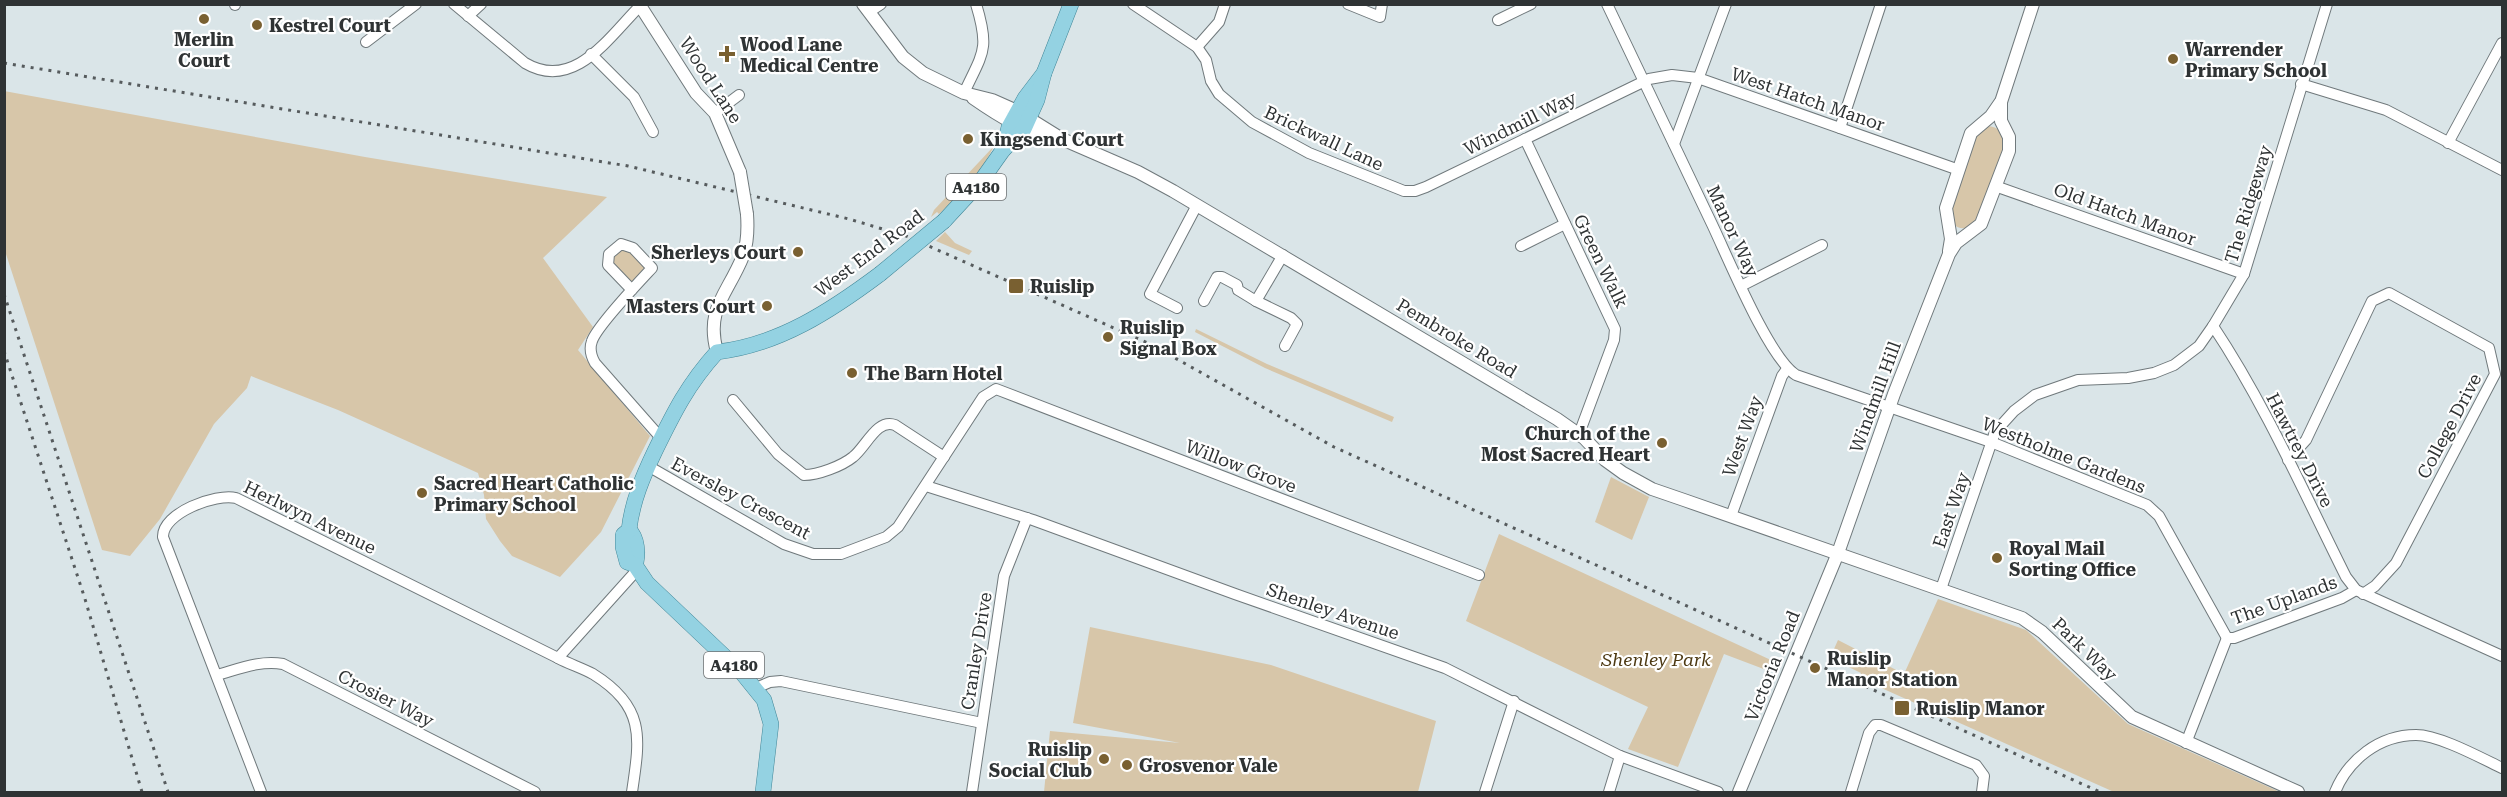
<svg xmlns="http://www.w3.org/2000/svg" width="2507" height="797" font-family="'Roboto Serif',serif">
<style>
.green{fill:#d7c6a9}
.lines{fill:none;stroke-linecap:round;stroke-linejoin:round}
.minor-casing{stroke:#70797c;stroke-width:12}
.tertiary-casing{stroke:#70797c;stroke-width:14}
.primary-casing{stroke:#428798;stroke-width:16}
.minor{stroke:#fff;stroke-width:10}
.tertiary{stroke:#fff;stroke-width:12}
.primary{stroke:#94d2e2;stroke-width:15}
.rail{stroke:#565b5d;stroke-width:3;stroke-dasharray:3 6;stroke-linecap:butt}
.tertiary-bridge-casing{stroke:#70797c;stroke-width:14;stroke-linecap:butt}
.primary-bridge-casing{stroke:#428798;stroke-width:16;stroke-linecap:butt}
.tertiary-bridge{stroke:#fff;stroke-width:12}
.primary-bridge{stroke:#94d2e2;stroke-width:15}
.poi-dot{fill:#796031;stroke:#fff;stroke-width:2}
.labels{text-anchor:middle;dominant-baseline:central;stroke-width:4.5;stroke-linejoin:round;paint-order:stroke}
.shield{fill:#fff;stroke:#6d7071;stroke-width:1.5}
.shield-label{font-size:16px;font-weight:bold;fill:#2f3334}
.poi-label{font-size:18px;font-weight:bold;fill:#2f3334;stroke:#fff;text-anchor:start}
.street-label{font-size:18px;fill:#2f3334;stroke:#fff}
.park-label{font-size:18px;font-style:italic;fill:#4d3912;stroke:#fff}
</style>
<rect width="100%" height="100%" fill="#dae5e8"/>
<!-- green -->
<g class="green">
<path d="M4,91l361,66 242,40 -64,61 50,69 -15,23 72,86 -49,96 -41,45 -48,-21 -12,-15 -14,-22 -2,-24 -6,-22 -140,-63 -87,-34 -4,12 -33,36 -54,95 -30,37 -28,-6 -97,-299z"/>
<path d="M1987,126c12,1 16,6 19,17l-29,80c-16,10 -24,6 -29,-12l26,-73z"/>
<path d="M994,146c-12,26 -34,49 -55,68l-2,-2 -6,5 3,-7z"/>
<path d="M945,232l10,11 17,8 -3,4 -33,-14z"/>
<path d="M621,244l31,24 -20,22 -22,-21 -1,-15z"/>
<path d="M1196,329l71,35 127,53 -2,5 -127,-54 -70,-36z"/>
<path d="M1611,477l38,20 -17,43 -37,-18z"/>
<path d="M1499,534l274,127 -4,10 -45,-17 -46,113 -50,-18 20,-42 -182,-86z"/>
<path d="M1938,599l88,31 102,94 152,68h-166l-255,-114 2,-5 -31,-15 8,-18 66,34z"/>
<path d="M1090,627l181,38 165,56 -18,71h-374l6,-61 130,12 -107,-20z"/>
</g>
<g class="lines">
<defs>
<g id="minor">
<path d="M235,4v1"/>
<path d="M454,4l71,59c49,29 84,-26 115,-57"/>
<path d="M1133,4l64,43 9,13 5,21 8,13 33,28 57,31 95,38h11l11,-4 223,-108 23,-4 26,3 261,92"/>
<path d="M1348,4l32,13 2,-13"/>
<path d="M1607,4c35,72 69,144 103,216 17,35 58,137 86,155l195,67 156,63 12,11 68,122"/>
<path d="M869,12l12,-8"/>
<path d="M468,16l13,-12"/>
<path d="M1498,20l33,-16"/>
<path d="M366,42l50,-38"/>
<path d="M1197,47l22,-25 6,-18"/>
<path d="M591,54l43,43 19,35"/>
<path d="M2301,84l85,26 116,60"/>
<path d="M964,93c19,-41 26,-43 12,-89"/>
<path d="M715,113l24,-18"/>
<path d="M1840,128l41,-124"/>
<path d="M1525,139l90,190 -1,11 -35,94"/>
<path d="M2448,143l54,-100"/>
<path d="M1674,144l52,-140"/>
<path d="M1995,186l249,88"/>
<path d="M1521,246l44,-22"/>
<path d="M1741,286l81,-41"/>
<path d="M632,290l-24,-25 1,-11 12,-10 12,4 19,20c-13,14 -55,58 -60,73 -3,8 -1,15 3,22l66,75"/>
<path d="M1204,301l13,-24h5l15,8 1,5 18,11 27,-46"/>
<path d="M1256,301l35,17 6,6 -12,22"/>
<path d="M1177,308l-27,-14 47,-89"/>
<path d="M2213,326c52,78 91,167 133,251l10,13 146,66"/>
<path d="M733,400l45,54 26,21c14,0 38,-9 49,-18 13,-10 24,-39 42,-32l49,32"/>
<path d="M2288,460l18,-20 66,-139 17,-8 100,55 6,26 -99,189 -21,23 -12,8"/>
<path d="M648,466l136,78 29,10h28l45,-17 12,-10 85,-130 13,-8 483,186"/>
<path d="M926,486l107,34 202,74 210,74 175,88 98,36"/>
<path d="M1731,516l51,-140 5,-7"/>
<path d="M1941,589l54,-157 19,-21 21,-16 43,-15 50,-2 26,-5 20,-8 25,-19 14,-20 31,-52 83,-270"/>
<path d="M2227,638h7l108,-40 14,-8"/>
<path d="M558,658c11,6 24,10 35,16 53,33 47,64 39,118"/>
<path d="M217,675c22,-6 43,-15 66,-11l252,128"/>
<path d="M756,688l14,-6 11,-1 201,42"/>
<path d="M2186,743l41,-105"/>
<path d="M261,792l-98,-255c-1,-24 53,-44 73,-39l322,160 79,-88"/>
<path d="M972,792l32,-216 23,-58"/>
<path d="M1485,792l29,-91"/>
<path d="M1609,792l11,-36"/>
<path d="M1851,792l18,-59 6,-8h6l95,40 8,11 -2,16"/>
<path d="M2335,792c13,-32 44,-57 81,-57 23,0 65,23 86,33"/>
</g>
<g id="tertiary">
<path d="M639,4l57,89 19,20 25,59"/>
<path d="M863,4l40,53 20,16 41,20 28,7 25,11 45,28 76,33 35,19 384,228 27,19 21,22 18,13 29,16 32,11 338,118 20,14 90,85 166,75"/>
<path d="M973,98c26,18 51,34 83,40"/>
<path d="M1949,251l2,-12 -5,-31 25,-75 20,-17 9,-13"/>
<path d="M717,352c-12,-44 11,-58 26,-96 5,-14 5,-28 4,-42"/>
<path d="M1739,792l99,-239 56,-159 55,-140 7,-11 25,-19 28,-73v-14l-8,-16v-19l32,-98"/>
</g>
<g id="primary">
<path d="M1003,150l6,-23 16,-29 19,-25 27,-69"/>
<path d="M944,221l37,-40 22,-31 21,-21 13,-29 7,-27"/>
<path d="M629,530c8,7 10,25 6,35"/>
<path d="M763,792l8,-68 -7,-24 -21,-26 -96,-91 -12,-18 -8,-3 -4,-15v-12l6,-5c3,-28 14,-54 26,-79 19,-39 33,-67 62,-99 62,-7 115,-42 163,-78"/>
</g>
</defs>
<!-- minor casing -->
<use href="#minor" class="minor-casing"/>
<!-- tertiary casing -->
<use href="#tertiary" class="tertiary-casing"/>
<!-- primary casing -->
<use href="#primary" class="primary-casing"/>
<!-- minor -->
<use href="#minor" class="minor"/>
<!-- tertiary -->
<use href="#tertiary" class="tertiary"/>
<!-- primary -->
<use href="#primary" class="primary"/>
<!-- rail -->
<g class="rail">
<path d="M4,63l624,103 221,53 57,17 244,108 184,103 766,345"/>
<path d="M4,294l164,498"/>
<path d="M4,351l81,248 57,193"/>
</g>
<defs>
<path id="tertiary-bridge" d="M740,172l7,42"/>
<path id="primary-bridge" d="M880,274l64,-53"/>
</defs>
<!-- tertiary-bridge casing -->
<use href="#tertiary-bridge" class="tertiary-bridge-casing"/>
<!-- primary-bridge casing -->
<use href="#primary-bridge" class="primary-bridge-casing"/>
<!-- tertiary-bridge -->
<use href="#tertiary-bridge" class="tertiary-bridge"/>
<!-- primary-bridge -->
<use href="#primary-bridge" class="primary-bridge"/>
</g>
<!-- markers -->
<g class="poi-dot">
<circle cx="204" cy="19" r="6"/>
<circle cx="257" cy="25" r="6"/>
<path d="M724 45h6v6h6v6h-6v6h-6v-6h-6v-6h6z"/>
<circle cx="2173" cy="59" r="6"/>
<circle cx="968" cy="139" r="6"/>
<circle cx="798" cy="252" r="6"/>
<rect x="1008" y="278" width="16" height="16" rx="3"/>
<circle cx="767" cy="306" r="6"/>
<circle cx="1108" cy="337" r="6"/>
<circle cx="852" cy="373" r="6"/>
<circle cx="1662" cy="443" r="6"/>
<circle cx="422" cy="493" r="6"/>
<circle cx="1997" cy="558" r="6"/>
<circle cx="1815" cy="668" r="6"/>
<rect x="1894" y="700" width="16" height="16" rx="3"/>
<circle cx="1104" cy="759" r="6"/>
<circle cx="1127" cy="765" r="6"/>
</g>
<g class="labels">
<!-- shield labels -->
<g class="shield">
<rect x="946" y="174" width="60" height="26" rx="4.5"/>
<rect x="704" y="652" width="60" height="26" rx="4.5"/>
</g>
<g class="shield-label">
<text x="976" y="187">A4180</text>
<text x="734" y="665">A4180</text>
</g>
<!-- poi labels -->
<g class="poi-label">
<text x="269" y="25">Kestrel Court</text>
<text x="204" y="39" text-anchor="middle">Merlin<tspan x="204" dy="21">Court</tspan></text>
<text x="740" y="44">Wood Lane<tspan x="740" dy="21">Medical Centre</tspan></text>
<text x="2185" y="49">Warrender<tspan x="2185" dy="21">Primary School</tspan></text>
<text x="980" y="139">Kingsend Court</text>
<text x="786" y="252" text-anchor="end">Sherleys Court</text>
<text x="1030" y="286">Ruislip</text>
<text x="755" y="306" text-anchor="end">Masters Court</text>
<text x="1120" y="327">Ruislip<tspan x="1120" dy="21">Signal Box</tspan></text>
<text x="864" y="373">The Barn Hotel</text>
<text x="1650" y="433" text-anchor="end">Church of the<tspan x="1650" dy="21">Most Sacred Heart</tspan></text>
<text x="434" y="483">Sacred Heart Catholic<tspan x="434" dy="21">Primary School</tspan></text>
<text x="2009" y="548">Royal Mail<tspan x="2009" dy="21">Sorting Office</tspan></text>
<text x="1827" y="658">Ruislip<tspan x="1827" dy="21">Manor Station</tspan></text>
<text x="1916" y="708">Ruislip Manor</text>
<text x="1092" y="749" text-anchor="end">Ruislip<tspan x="1092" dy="21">Social Club</tspan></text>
<text x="1139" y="765">Grosvenor Vale</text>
</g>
<!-- street labels -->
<g class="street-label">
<text transform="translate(711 80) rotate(57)">Wood Lane</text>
<text transform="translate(1808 99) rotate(19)">West Hatch Manor</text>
<text transform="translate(1520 123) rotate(-26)">Windmill Way</text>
<text transform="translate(1324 138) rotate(25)">Brickwall Lane</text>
<text transform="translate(2248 204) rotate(-73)">The Ridgeway</text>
<text transform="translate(2125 214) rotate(20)">Old Hatch Manor</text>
<text transform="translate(1733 231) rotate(65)">Manor Way</text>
<text transform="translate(869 253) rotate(-37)">West End Road</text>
<text transform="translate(1601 261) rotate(64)">Green Walk</text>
<text transform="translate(1457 338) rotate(31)">Pembroke Road</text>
<text transform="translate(1875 397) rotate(-70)">Windmill Hill</text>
<text transform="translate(2449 426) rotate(-62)">College Drive</text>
<text transform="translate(1742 436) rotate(-70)">West Way</text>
<text transform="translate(2300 450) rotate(63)">Hawtrey Drive</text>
<text transform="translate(2064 455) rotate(22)">Westholme Gardens</text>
<text transform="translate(1241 466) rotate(21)">Willow Grove</text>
<text transform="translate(741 498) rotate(28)">Eversley Crescent</text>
<text transform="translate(1951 510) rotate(-71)">East Way</text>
<text transform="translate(310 517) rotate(26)">Herlwyn Avenue</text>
<text transform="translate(2284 600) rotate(-20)">The Uplands</text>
<text transform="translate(1333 611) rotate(19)">Shenley Avenue</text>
<text transform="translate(2085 649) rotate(44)">Park Way</text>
<text transform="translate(976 651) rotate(-81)">Cranley Drive</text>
<text transform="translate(1772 666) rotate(-68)">Victoria Road</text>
<text transform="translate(386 698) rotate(27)">Crosier Way</text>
</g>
<!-- park labels -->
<g class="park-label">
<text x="1656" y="659">Shenley Park</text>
</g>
</g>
<!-- border -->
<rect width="2507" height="797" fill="none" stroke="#2f3334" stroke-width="12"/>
</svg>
